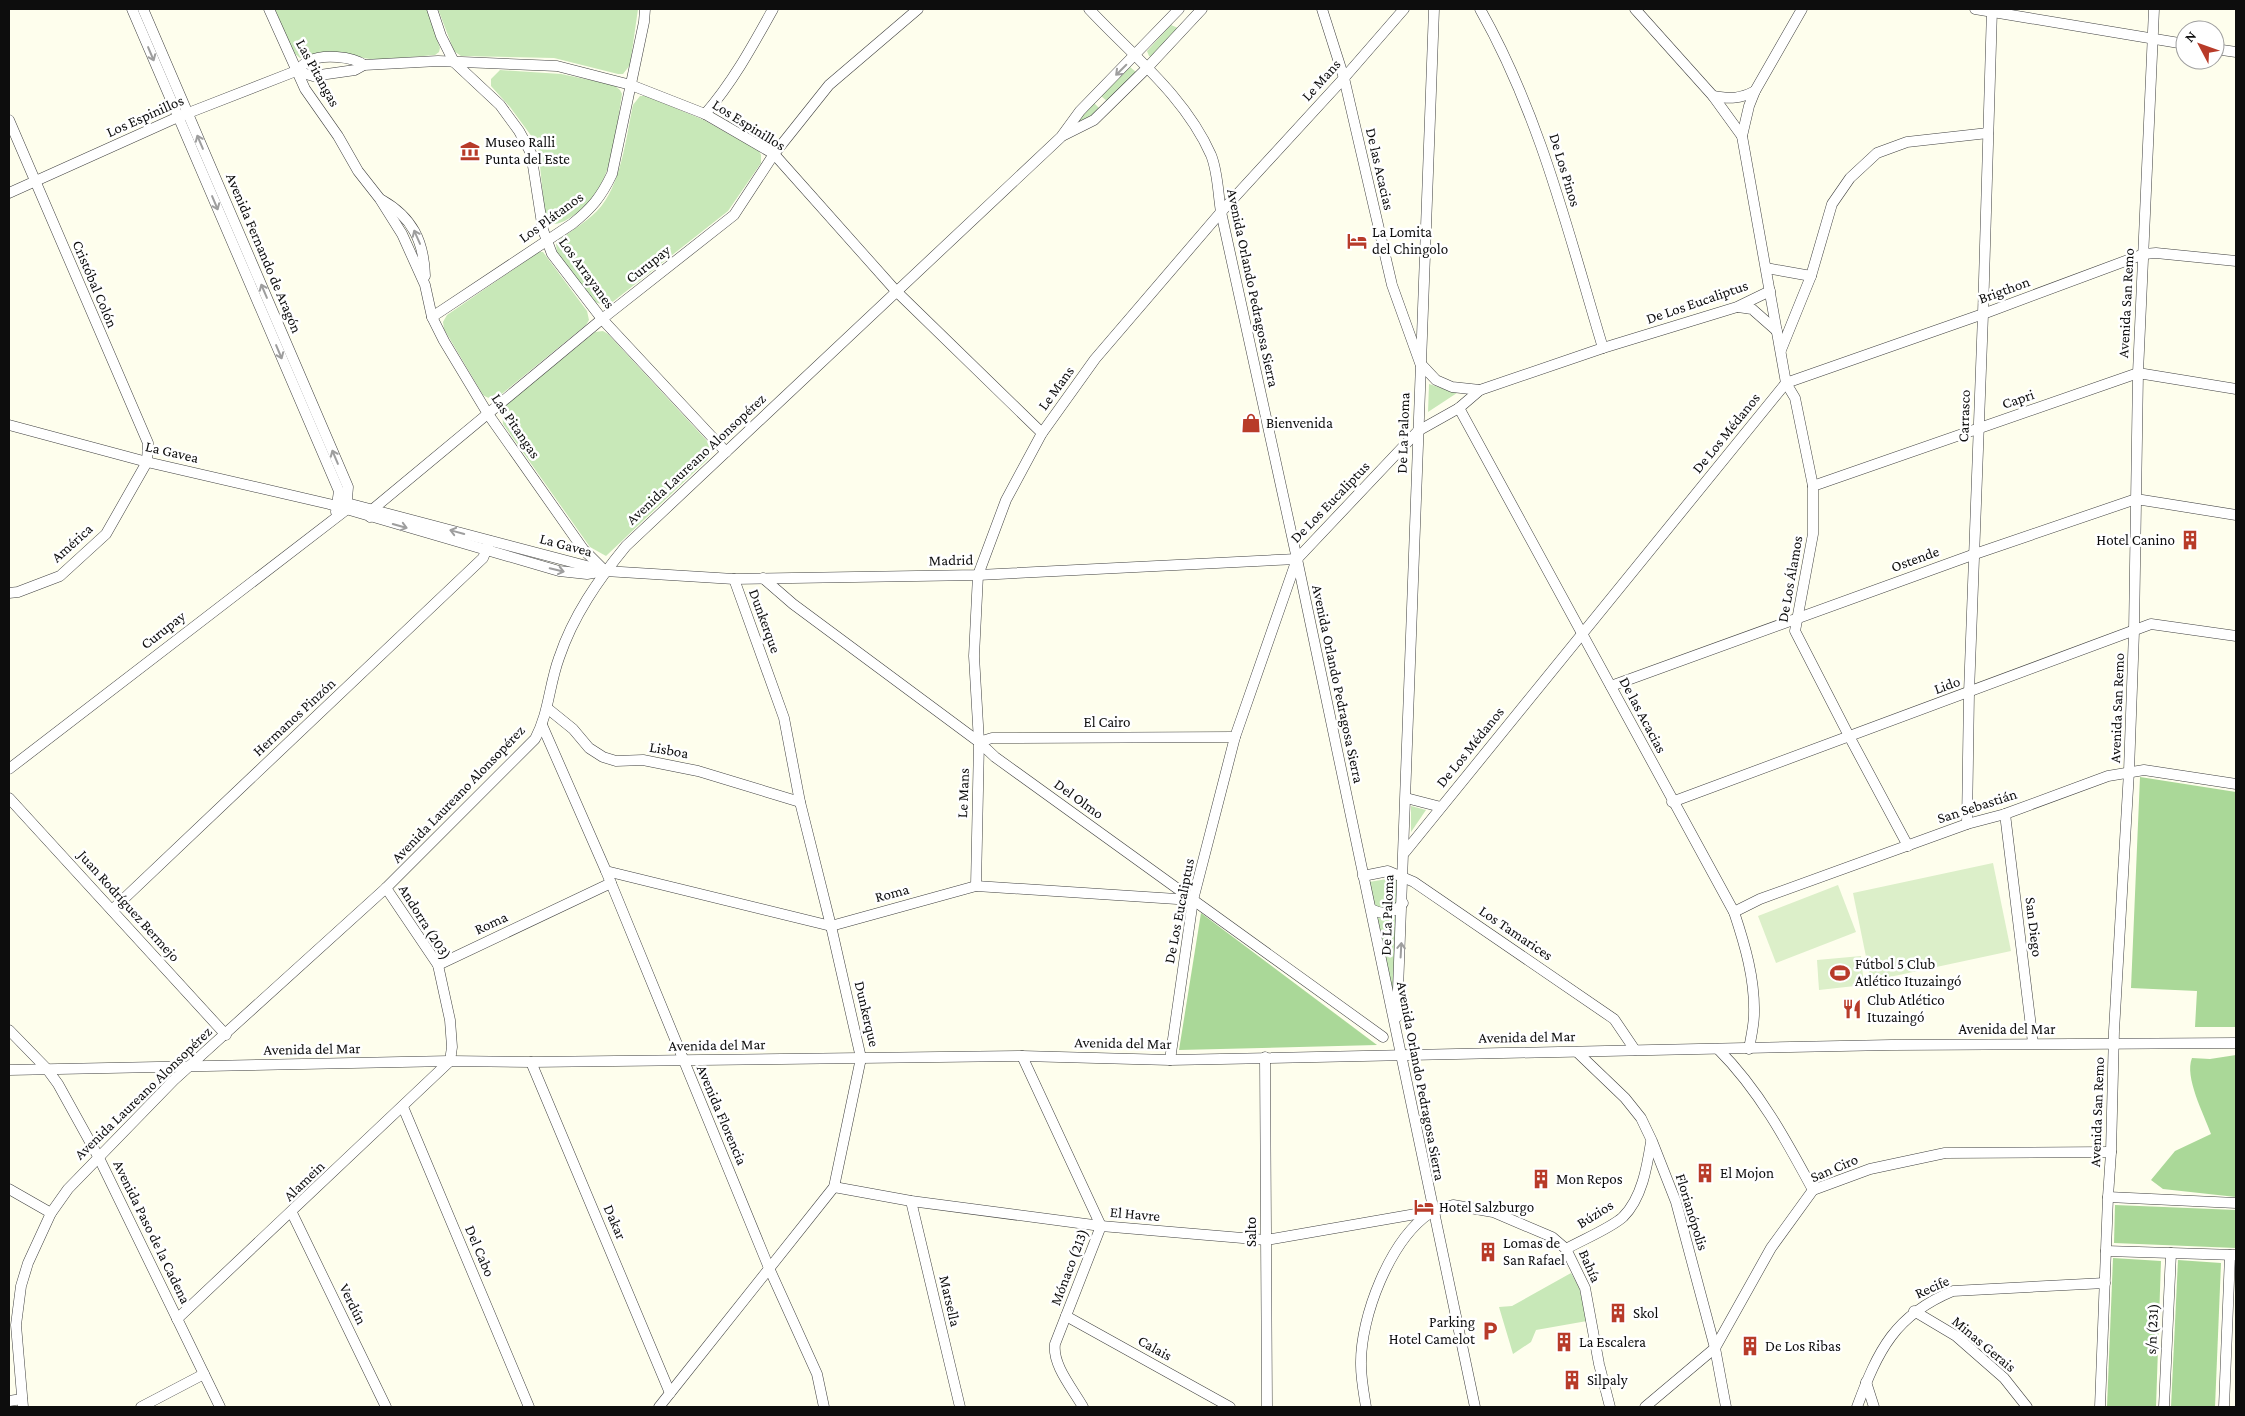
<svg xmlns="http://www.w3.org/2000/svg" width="2245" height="1416" font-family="'Crimson Pro',serif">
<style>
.green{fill:#c8e8b8}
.forest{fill:#aad898}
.pitch{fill:#dcefc9}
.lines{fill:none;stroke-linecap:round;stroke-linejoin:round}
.minor-casing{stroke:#404040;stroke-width:11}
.minor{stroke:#fff;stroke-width:10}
.oneway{stroke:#9e9e9e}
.labels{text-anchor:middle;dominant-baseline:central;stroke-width:5;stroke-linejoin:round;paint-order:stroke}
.street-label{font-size:15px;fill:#0d0d0d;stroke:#fff}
.poi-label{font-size:15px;fill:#0d0d0d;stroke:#fff;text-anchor:start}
</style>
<rect width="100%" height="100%" fill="#fefeed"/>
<!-- green -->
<g class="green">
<path d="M275,9h152l13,39 -1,4 -4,3 -59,5 -41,-7 -35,5 -7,-6z"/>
<path d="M438,9h200l-8,56 -7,9h-5l-64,-16 -93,-2 -7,-5z"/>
<path d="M1171,25l7,3 -27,29 -2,-1 -2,-5z"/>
<path d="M1130,67l6,5 -28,30 -7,-6z"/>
<path d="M500,70l61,4 53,11 6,5 2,4c-7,42 -9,94 -46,120 -7,4 -13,9 -21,10l-10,-7 -7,-72 -28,-38 -19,-21v-7z"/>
<path d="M640,96h6l58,24 55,31 2,4v8l-33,48 -118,93 -4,2 -11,-4 -38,-49 -1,-9 4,-5c13,-9 26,-17 37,-28 24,-24 29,-74 36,-106z"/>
<path d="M1094,103l6,6 -9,7 -18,11 13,-18z"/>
<path d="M539,252h4l44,59 2,9 -3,5 -88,72c-6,2 -9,2 -15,-2l-39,-66 -1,-7 4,-7z"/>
<path d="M603,331l5,3 102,110 2,8 -5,8 -101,96 -16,-9 -87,-123 -1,-13 4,-6 89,-73z"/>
<path d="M1429,384l28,9 -29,19z"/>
<path d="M1411,806l15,4 -15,22z"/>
<path d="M1399,877l-5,121 -25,-116z"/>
<path d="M1571,1273l8,14 8,34 -51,9 -5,12 -18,12 -14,-47 13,-1z"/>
</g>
<!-- forest -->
<g class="forest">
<path d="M2140,777l96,15v235h-41l2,-36 -66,-3z"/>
<path d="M1201,913l176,132 -198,5z"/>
<path d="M2236,1055v142l-73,-8 -12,-9 24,-29 36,-17c-7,-20 -27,-57 -19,-76l18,1z"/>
<path d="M2115,1205l121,5v38l-122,-5z"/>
<path d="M2113,1258l48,3 -5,146h-49z"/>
<path d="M2178,1260l43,3 -6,144h-44z"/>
</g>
<!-- pitch -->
<g class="pitch">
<path d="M1993,863l18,88 -140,30 -18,-88z"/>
<path d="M1838,885l18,47 -80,31 -18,-47z"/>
<path d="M1861,956l3,29 -45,5 -2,-30z"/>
</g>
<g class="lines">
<defs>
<g id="minor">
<path d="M132,9l207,482 -3,21"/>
<path d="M269,9l36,80 33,47 20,35 22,28 22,35 23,51 7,32 12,24 44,73 95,135 22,22"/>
<path d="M432,9l9,27 13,26 46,43 19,26 12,22 12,77 9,24 50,65 124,133"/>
<path d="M1089,9c43,46 96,87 122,146 7,17 7,39 10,57l76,347 178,848"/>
<path d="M1322,9l22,69 48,207 28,78 16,17 16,7 28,3"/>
<path d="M1480,9c60,106 88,223 123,339"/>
<path d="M1635,9l78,87 29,40"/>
<path d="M1975,9l210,35"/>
<path d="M2215,49l21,3"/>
<path d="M296,71l17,5 42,-6 9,-5 74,-4 119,5 74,19 74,29 69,40 122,137 146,142"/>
<path d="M1713,96c17,3 27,3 42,-5"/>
<path d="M705,114c28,-32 48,-69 68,-105"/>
<path d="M9,120l139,323 -1,19 -41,72 -46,42 -42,16 -9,1"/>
<path d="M1064,135l30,-15 53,-52 55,-59"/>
<path d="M9,193l169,-76 118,-46c4,-3 8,-8 13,-10 13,-7 43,-5 55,4"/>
<path d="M382,200c30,17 42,41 43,76"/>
<path d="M1766,268l45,8"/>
<path d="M1738,307l14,2 25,22"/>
<path d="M432,317l140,-93c20,-16 29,-27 40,-50l32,-152 1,-13"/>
<path d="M1781,350l30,-74 21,-72 18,-26 27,-25 30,-11 81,-9"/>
<path d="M1459,408l275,504c11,33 21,67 20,102 0,11 -3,23 -5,35"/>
<path d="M9,425l138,37 182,42 230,67 28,3 18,-3 129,8 244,-4 319,-16"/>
<path d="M1813,486l325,-113 98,16"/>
<path d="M343,502l259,68"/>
<path d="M370,517l3,-8 229,-190 132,-104 40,-61 55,-69 89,-76"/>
<path d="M763,578l30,26 186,138 16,15 388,280"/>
<path d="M1611,686l364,-132 161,-55 100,16"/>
<path d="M547,708l26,21 16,19 14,9 13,4 27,-1 55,11 102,31"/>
<path d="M542,725l64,146 163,397 48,106 7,33"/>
<path d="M979,742l13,-4 243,-1"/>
<path d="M9,769l337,-259 2,-23 -205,-478"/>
<path d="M9,798l217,237"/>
<path d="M1406,798l35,9"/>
<path d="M1672,802l479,-178 85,12"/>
<path d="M2005,814l28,229"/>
<path d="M1967,824l2,-131 14,-379 9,-305"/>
<path d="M1908,846l-59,-110 -54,-105 18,-97v-48l-18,-88 -9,-15 197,-69 161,-60 12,-1 80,8"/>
<path d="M1405,852l381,-469 -44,-247 7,-30 6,-15 47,-82"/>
<path d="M606,871l225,55 145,-40 216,14"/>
<path d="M1363,876l25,-5 26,11 200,137 21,31"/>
<path d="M976,886l3,-144 -5,-86 4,-81 28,-75 36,-67 53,-74 126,-147 123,-134 60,-69"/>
<path d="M1371,909c13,7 23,4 32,-6"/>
<path d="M112,910l371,-352 7,-17"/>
<path d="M1734,912l26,-13 207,-75 38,-10 103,-38 36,-6 92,14"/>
<path d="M438,965l173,-82"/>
<path d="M1397,1017l37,-1008"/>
<path d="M9,1030l38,39 11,15 41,74 121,249"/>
<path d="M1718,1049c41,41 68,91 95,141"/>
<path d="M1577,1052l48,46 16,20 11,23 24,61 39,146 11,59"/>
<path d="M1022,1056l79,170 -46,118c-3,21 18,45 28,63"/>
<path d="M1265,1057l2,350"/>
<path d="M1170,1060l23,-160 42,-163 62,-178 121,-128 41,-23 21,-18 123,-42 134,-41 33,-16"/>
<path d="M531,1062l139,331"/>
<path d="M9,1070l441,-9 81,1 491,-6 148,4 721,-15 345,-2"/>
<path d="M403,1107l126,300"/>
<path d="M834,1187l77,14 190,25 165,14 167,-29 20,-6 40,7 59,25 14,12 19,39 14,76 11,43"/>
<path d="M9,1189l42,24"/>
<path d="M2108,1197l128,6"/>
<path d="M911,1201l49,206"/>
<path d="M292,1213l94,194"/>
<path d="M1566,1249c16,-9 45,-21 57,-32 19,-19 24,-50 28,-75"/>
<path d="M2106,1251l130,4"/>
<path d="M1914,1311l42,25 48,42 23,29"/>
<path d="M1066,1316l164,91"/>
<path d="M177,1319l273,-258 2,-14 -2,-27 -12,-55 -52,-77"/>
<path d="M1866,1382l8,25"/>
<path d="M9,1401l13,-2"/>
<path d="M23,1407l-7,-82 5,-39 7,-23 23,-50 17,-24 106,-109 212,-192 149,-149c14,-26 14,-54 24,-81 14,-42 39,-78 67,-112l435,-409 19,-26 99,-102"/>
<path d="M141,1407l63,-33"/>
<path d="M659,1407l175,-220 27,-129 -30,-132 -31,-124 -16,-84 -50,-139"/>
<path d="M1366,1407c-2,-13 -5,-28 -5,-42 -1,-48 29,-125 69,-152"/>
<path d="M1645,1407l70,-59 56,-100 42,-58 57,-21 75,-16 166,-1"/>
<path d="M1857,1407c21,-57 38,-92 96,-116l152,-8"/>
<path d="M2100,1407l8,-210 3,-45 3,-121 15,-260 5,-140 4,-258 16,-364"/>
<path d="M2164,1407l7,-154"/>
<path d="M2224,1407l6,-152"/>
</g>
</defs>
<!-- minor casing -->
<use href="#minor" class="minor-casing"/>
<!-- minor -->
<use href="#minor" class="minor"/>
</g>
<!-- one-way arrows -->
<defs><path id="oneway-shaft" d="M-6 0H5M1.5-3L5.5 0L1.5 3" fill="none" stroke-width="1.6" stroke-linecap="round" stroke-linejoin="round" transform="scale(1.25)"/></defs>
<g class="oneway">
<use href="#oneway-shaft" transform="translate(151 54) rotate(67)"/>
<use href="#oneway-shaft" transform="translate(1121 70) rotate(135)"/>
<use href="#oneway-shaft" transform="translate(200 142) rotate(-113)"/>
<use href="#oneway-shaft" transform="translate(215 203) rotate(67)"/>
<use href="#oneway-shaft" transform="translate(417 237) rotate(-114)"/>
<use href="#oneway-shaft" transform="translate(264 291) rotate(-113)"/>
<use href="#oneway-shaft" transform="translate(279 352) rotate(67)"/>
<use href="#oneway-shaft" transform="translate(335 457) rotate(-113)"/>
<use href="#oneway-shaft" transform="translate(400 526) rotate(16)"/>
<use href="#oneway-shaft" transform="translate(457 532) rotate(-165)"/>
<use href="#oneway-shaft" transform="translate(557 570) rotate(13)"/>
<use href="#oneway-shaft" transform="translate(1401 950) rotate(-87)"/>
</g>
<!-- icons -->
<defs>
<symbol id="museum-bare" viewBox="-9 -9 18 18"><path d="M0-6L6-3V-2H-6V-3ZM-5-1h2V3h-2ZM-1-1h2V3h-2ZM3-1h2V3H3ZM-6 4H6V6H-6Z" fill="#b83b29" stroke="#fff" stroke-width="2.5" paint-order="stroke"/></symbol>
<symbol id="hotel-bare" viewBox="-9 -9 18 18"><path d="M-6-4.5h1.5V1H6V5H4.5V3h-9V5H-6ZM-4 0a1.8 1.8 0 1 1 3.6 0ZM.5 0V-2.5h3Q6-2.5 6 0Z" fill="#b83b29" stroke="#fff" stroke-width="2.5" paint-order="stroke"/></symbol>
<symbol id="shop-bare" viewBox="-9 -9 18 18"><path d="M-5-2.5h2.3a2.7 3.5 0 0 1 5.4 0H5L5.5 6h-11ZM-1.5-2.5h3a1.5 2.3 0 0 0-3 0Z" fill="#b83b29" stroke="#fff" stroke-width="2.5" paint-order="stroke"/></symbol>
<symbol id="building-bare" viewBox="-9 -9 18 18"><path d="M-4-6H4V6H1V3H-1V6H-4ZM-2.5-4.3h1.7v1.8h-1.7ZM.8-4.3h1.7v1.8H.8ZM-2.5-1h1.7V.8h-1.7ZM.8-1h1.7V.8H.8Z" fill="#b83b29" stroke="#fff" stroke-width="2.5" paint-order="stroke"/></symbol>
<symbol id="stadium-bare" viewBox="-9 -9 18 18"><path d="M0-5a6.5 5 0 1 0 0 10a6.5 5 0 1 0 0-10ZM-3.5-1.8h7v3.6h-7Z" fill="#b83b29" stroke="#fff" stroke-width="2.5" paint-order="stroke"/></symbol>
<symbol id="restaurant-bare" viewBox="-9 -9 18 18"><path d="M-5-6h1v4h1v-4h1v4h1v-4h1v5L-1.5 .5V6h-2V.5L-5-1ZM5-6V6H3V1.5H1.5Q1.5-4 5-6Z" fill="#b83b29" stroke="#fff" stroke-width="2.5" paint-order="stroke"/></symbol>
<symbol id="parking-bare" viewBox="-9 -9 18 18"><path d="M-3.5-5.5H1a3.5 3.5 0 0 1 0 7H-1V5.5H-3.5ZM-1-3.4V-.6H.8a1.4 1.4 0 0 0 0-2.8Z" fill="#b83b29" stroke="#fff" stroke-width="2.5" paint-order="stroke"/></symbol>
</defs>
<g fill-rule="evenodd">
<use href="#museum-bare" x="456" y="137" width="28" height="28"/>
<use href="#hotel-bare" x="1343" y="227" width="28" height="28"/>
<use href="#shop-bare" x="1237" y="409" width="28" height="28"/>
<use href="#building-bare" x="2176" y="526" width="28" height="28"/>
<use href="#stadium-bare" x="1826" y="959" width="28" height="28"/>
<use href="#restaurant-bare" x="1838" y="995" width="28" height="28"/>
<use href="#building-bare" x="1691" y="1159" width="28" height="28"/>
<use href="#building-bare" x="1527" y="1165" width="28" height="28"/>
<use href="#hotel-bare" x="1410" y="1193" width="28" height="28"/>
<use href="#building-bare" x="1474" y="1238" width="28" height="28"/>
<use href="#building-bare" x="1604" y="1299" width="28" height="28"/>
<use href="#parking-bare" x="1476" y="1317" width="28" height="28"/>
<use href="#building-bare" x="1550" y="1328" width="28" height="28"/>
<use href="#building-bare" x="1736" y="1332" width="28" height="28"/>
<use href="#building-bare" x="1558" y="1366" width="28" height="28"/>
</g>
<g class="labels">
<!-- street labels -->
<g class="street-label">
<text transform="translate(318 73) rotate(61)">Las Pitangas</text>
<text transform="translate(1321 80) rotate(-48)">Le Mans</text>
<text transform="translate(145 116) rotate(-24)">Los Espinillos</text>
<text transform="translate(749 125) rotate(32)">Los Espinillos</text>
<text transform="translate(1380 169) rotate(77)">De las Acacias</text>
<text transform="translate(1565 170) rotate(73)">De Los Pinos</text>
<text transform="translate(551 217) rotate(-36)">Los Plátanos</text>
<text transform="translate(264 253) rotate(67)">Avenida Fernando de Aragón</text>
<text transform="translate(648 264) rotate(-38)">Curupay</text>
<text transform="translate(587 273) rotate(54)">Los Arrayanes</text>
<text transform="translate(95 284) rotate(67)">Cristóbal Colón</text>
<text transform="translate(1253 288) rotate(78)">Avenida Orlando Pedragosa Sierra</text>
<text transform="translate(2004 290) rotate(-20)">Brigthon</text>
<text transform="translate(1697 302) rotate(-19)">De Los Eucaliptus</text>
<text transform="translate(2126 303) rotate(-87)">Avenida San Remo</text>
<text transform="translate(1056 388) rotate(-54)">Le Mans</text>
<text transform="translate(2018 399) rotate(-19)">Capri</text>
<text transform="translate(1964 416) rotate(-88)">Carrasco</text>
<text transform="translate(516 426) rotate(56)">Las Pitangas</text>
<text transform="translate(1403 433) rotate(-88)">De La Paloma</text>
<text transform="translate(1726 433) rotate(-51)">De Los Médanos</text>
<text transform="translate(172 452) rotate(13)">La Gavea</text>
<text transform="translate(696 459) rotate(-43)">Avenida Laureano Alonsopérez</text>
<text transform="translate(1330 502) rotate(-46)">De Los Eucaliptus</text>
<text transform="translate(72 543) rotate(-42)">América</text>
<text transform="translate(566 545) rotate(15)">La Gavea</text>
<text transform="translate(1915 559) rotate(-20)">Ostende</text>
<text transform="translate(951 560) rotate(-1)">Madrid</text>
<text transform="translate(1790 579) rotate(-80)">De Los Álamos</text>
<text transform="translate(765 621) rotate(70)">Dunkerque</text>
<text transform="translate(163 630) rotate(-38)">Curupay</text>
<text transform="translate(1338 684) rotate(78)">Avenida Orlando Pedragosa Sierra</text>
<text transform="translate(1947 685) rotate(-20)">Lido</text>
<text transform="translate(2117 708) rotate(-88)">Avenida San Remo</text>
<text transform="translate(1643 715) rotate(62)">De las Acacias</text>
<text transform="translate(294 717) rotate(-43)">Hermanos Pinzón</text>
<text x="1107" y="722">El Cairo</text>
<text transform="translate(1470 747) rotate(-51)">De Los Médanos</text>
<text transform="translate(669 750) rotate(10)">Lisboa</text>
<text transform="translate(963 793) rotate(-88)">Le Mans</text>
<text transform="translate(458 794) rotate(-46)">Avenida Laureano Alonsopérez</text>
<text transform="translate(1079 799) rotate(36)">Del Olmo</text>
<text transform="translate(1977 806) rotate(-18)">San Sebastián</text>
<text transform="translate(892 893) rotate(-15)">Roma</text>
<text transform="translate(129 906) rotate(48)">Juan Rodríguez Bermejo</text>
<text transform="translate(1179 911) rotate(-79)">De Los Eucaliptus</text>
<text transform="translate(1387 915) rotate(-88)">De La Paloma</text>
<text transform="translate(425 922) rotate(58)">Andorra (203)</text>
<text transform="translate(491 923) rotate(-25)">Roma</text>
<text transform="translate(2034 927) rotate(83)">San Diego</text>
<text transform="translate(1516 933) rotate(34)">Los Tamarices</text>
<text transform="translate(867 1014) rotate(77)">Dunkerque</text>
<text x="2007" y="1029">Avenida del Mar</text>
<text transform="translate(1527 1037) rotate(-1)">Avenida del Mar</text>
<text transform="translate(1123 1043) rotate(1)">Avenida del Mar</text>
<text transform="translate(717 1045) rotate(-1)">Avenida del Mar</text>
<text transform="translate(312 1049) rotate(-1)">Avenida del Mar</text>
<text transform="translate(1421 1081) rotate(79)">Avenida Orlando Pedragosa Sierra</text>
<text transform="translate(143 1093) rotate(-44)">Avenida Laureano Alonsopérez</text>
<text transform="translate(2097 1112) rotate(-88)">Avenida San Remo</text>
<text transform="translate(722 1115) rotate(67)">Avenida Florencia</text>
<text transform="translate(1834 1168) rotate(-23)">San Ciro</text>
<text transform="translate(304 1181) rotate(-44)">Alamein</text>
<text transform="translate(1692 1212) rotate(73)">Florianópolis</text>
<text transform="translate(1135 1214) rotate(5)">El Havre</text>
<text transform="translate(1595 1214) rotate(-32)">Búzios</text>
<text transform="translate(615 1222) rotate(67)">Dakar</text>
<text transform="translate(152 1232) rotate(64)">Avenida Paso de la Cadena</text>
<text transform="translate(1251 1232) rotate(-90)">Salto</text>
<text transform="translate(480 1251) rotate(67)">Del Cabo</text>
<text transform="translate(1590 1266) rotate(66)">Bahía</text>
<text transform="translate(1069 1267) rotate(-69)">Mónaco (213)</text>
<text transform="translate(1932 1287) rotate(-24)">Recife</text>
<text transform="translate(950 1301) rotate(77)">Marsella</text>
<text transform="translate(353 1304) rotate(64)">Verdún</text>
<text transform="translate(2152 1329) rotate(-87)">s/n (231)</text>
<text transform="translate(1984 1344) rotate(40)">Minas Gerais</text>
<text transform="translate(1155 1348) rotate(29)">Calais</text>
</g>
<!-- poi labels -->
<g class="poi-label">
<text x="485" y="142">Museo Ralli<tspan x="485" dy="17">Punta del Este</tspan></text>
<text x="1372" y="232">La Lomita<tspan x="1372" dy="17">del Chingolo</tspan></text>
<text x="1266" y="423">Bienvenida</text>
<text x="2175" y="540" text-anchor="end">Hotel Canino</text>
<text x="1855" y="964">Fútbol 5 Club<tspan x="1855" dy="17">Atlético Ituzaingó</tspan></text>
<text x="1867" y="1000">Club Atlético<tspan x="1867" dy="17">Ituzaingó</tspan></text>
<text x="1720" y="1173">El Mojon</text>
<text x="1556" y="1179">Mon Repos</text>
<text x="1439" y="1207">Hotel Salzburgo</text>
<text x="1503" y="1243">Lomas de<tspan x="1503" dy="17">San Rafael</tspan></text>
<text x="1633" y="1313">Skol</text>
<text x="1475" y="1322" text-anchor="end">Parking<tspan x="1475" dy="17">Hotel Camelot</tspan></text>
<text x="1579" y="1342">La Escalera</text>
<text x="1765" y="1346">De Los Ribas</text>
<text x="1587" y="1380">Silpaly</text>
</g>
</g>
<!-- border -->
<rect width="2245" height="1416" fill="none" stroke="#0d0d0d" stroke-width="20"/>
<!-- north arrow -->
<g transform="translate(2200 45) rotate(311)"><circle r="24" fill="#ffffff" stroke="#9e9e9e"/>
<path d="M0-4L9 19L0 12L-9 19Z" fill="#b83b29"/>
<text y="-8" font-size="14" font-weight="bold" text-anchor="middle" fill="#0d0d0d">N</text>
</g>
</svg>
